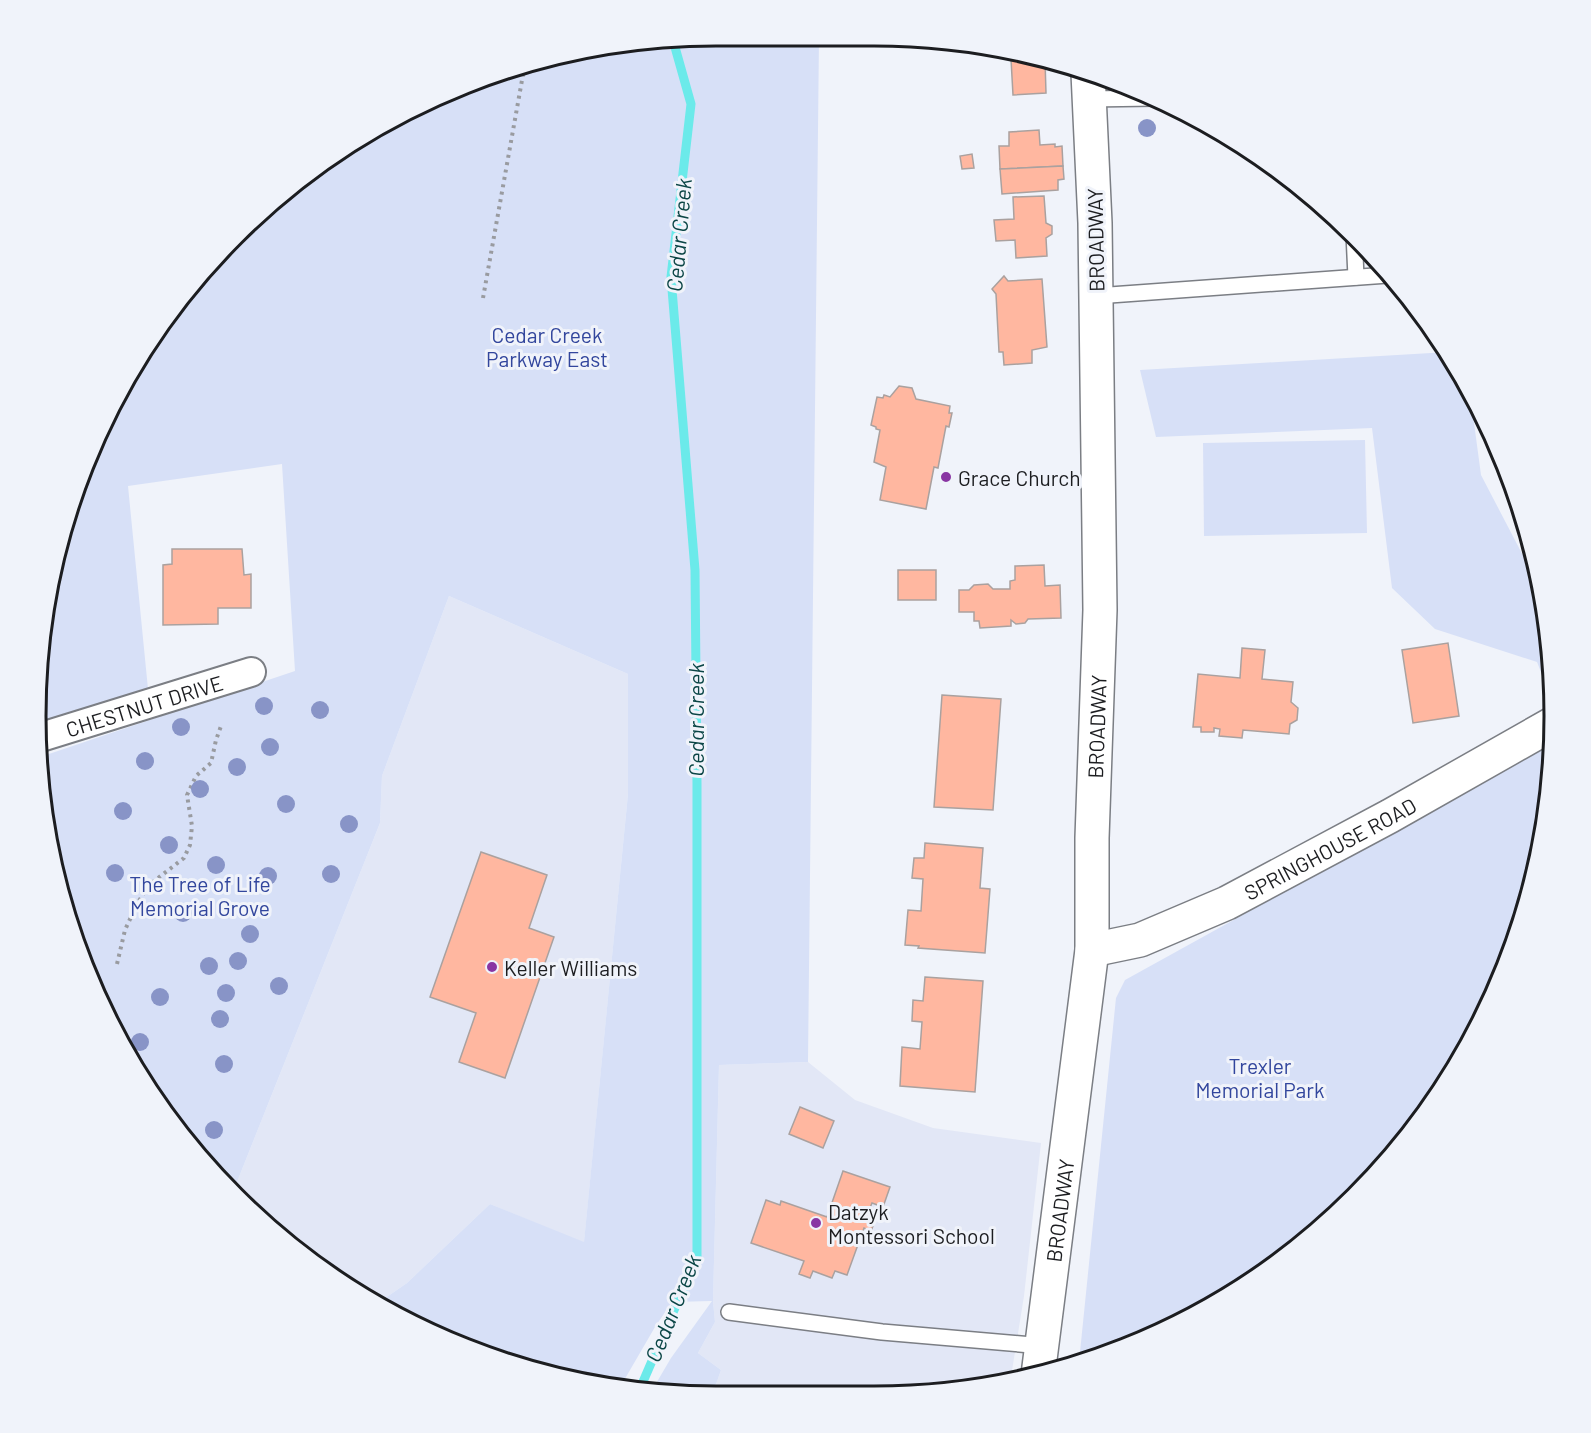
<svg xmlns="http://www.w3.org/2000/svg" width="1591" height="1433" font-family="Barlow,sans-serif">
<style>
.built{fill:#e2e7f6}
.green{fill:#d7e0f7}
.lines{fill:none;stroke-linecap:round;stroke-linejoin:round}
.stream{stroke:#6beaea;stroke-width:9}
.building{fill:#ffb7a0;stroke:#aaa19f;stroke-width:1.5}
.lane-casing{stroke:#7b7e84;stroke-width:18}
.street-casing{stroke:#7b7e84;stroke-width:32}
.secondary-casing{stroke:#7b7e84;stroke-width:36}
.path{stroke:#999ba0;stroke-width:4;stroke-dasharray:3 4.5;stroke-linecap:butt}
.lane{stroke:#fff;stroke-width:15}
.street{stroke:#fff;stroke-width:28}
.secondary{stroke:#fff;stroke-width:33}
.tree{fill:#8894c7}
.poi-dot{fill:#8935a3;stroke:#f0f3fa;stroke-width:2}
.labels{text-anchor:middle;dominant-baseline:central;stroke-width:6;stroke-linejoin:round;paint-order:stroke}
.street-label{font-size:21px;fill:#1c1d20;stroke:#f0f3fa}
.park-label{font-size:21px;fill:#32469d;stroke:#f0f3fa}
.poi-label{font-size:21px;fill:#1c1d20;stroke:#f0f3fa;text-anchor:start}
.water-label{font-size:22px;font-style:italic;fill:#0b4646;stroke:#f0f3fa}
.rim{fill:none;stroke:#1c1d20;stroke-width:3}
</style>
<rect width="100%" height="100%" fill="#f0f3fa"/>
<!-- built -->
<g class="built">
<path d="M449,596l179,78v120l-44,449 -94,-39 -83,79 -32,22 -107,-77 -31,-32v-14l143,-359 2,-47z"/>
<path d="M808,1062l47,38 78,28 108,15 -17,153 -14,87 -135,14 -162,-4 8,-23 -23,-17 17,-31 -2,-21 6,-236z"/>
</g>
<!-- green -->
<g class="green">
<path d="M716,36l103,1 -11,1025 -89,3 -6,236 2,21 -17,31 23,17 -8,23 -62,-1 20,-34 41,-57 -40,1 -17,25 -36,62 -121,-28 -123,-56 32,-22 83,-79 94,38 44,-448v-120l-179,-78 -67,180 -2,47 -143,359v14l-61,-66 -88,-153 -39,-127 -9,-93 255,-86 -13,-207 -154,22 20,203 -111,36 -1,-9 23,-175 47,-126 71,-113 125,-125 114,-71 167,-57z"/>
<path d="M1448,352l22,41 11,82 62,119 10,108 -16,-40 -102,-33 -43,-41 -20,-160 -216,9 -16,-67z"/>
<path d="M1365,440l2,93 -163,3 -1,-93z"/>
<path d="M1552,744l-10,105 -39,128 -63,117 -84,103 -103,85 -118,63 -56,17 37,-364 9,-18z"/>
</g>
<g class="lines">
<!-- stream -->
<path class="stream" d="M639,1391l58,-134v-474l-2,-213 -24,-293 20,-173 -18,-64"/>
</g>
<!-- building -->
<g class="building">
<path d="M1037,58l8,2 1,33 -33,2 -2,-36z"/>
<path d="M1039,130l1,15 15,-1v3l7,-1 1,20 -63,3 -1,-23h10v-14z"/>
<path d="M972,154l2,14 -12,1 -2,-13z"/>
<path d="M1063,166l1,13 -6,1v10l-56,4 -2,-25z"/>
<path d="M1044,196l2,27 6,3v8l-6,4 1,18 -31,2 -1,-18 -19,1 -2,-21 20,-1 -1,-22z"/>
<path d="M1004,276l4,5 34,-2 5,68 -15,3v13l-28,2 -1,-13h-4l-3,-58 -4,-5z"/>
<path d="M899,386l13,2 4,11 34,7 -1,7h3l-3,14 -3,-1 -8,42 -4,-1 -8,42 -46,-9 6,-33 -12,-5 6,-32 -4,-1v-2l-5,-2 6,-28 6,1 1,-3 6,2z"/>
<path d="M172,549h70l2,26 7,-1v34h-33v16l-55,1v-60l9,-1z"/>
<path d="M1044,565l1,21 15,-1 1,33 -33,1 -3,4 -9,1 -5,-4v6l-31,2 -1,-7h-5v-9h-15v-22h10l5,-5 14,-1 5,5h17v-8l5,-1v-14z"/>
<rect x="898" y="570" width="38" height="30"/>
<path d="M1448,643l11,73 -46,7 -11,-73z"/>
<path d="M1242,648l23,2 -3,29 31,3 -2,20 7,6 -1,12 -7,4 -1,10 -46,-4 -1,8 -23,-2 1,-7 -6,-1v4h-13v-5h-8l5,-53 42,4z"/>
<path d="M942,695l59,4 -8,111 -59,-3z"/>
<path d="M925,843l58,5 -3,40 10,1 -5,64 -67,-5 1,-2 -14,-1 3,-35 13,1 2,-32 -11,-1 2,-20h10z"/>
<path d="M481,852l66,23 -18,53 25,9 -49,141 -46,-16 17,-49 -46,-16z"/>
<path d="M925,977l58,4 -8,111 -75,-6 2,-39 18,2 2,-27 -10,-1 1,-21 10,1z"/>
<path d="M800,1107l34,14 -11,27 -34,-14z"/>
<path d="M843,1171l47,16 -7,20 -11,-4 -4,10 9,3 -6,15 -7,-3 -17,47 -12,-4 -3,7 -19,-7 -3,7 -11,-4 5,-13 -53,-18 15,-43 14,5 1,-4 46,16z"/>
<path d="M764,1386l10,9 -17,-1z"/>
</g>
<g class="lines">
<defs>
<g id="lane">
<path d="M1089,99l65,-1"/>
<path d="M1354,234l2,43"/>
<path d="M1096,296l292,-21"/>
<path d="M729,1312l153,20 161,14"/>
</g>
<g id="street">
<path id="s1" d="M38,738l213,-66"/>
</g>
<g id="secondary">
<path id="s2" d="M1092,950l48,-10 87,-37 163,-87 164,-93"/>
<path id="s3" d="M1038,1375l54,-425v-112l8,-228 -5,-387 -7,-150"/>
</g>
</defs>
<!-- lane casing -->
<use href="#lane" class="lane-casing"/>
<!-- street casing -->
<use href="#street" class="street-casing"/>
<!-- secondary casing -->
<use href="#secondary" class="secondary-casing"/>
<!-- path -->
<g class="path">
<path d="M483,298l41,-229"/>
<path d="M117,964l8,-34 12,-26 12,-19 35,-27 6,-13 2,-19 -5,-31 9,-19 15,-13 5,-23 5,-14"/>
</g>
<!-- lane -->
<use href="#lane" class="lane"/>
<!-- street -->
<use href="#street" class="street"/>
<!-- secondary -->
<use href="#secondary" class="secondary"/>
</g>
<!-- trees -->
<g class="tree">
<circle cx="1147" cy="128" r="9"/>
<circle cx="264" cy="706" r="9"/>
<circle cx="320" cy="710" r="9"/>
<circle cx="181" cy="727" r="9"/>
<circle cx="270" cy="747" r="9"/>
<circle cx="145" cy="761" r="9"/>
<circle cx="237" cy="767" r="9"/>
<circle cx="200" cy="789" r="9"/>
<circle cx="286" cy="804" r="9"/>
<circle cx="123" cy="811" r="9"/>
<circle cx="349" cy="824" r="9"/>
<circle cx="169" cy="845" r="9"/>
<circle cx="216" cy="865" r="9"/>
<circle cx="115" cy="873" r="9"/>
<circle cx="331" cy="874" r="9"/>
<circle cx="268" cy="876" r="9"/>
<circle cx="183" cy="913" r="9"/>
<circle cx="250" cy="934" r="9"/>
<circle cx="238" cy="961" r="9"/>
<circle cx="209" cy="966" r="9"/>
<circle cx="279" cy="986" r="9"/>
<circle cx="226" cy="993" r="9"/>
<circle cx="160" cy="997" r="9"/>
<circle cx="220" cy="1019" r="9"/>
<circle cx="140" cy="1042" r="9"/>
<circle cx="224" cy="1064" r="9"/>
<circle cx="214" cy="1130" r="9"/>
</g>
<!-- markers -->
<g class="poi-dot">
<circle cx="946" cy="477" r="6"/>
<circle cx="492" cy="967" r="6"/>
<circle cx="816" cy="1223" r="6"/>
</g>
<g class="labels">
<!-- street labels -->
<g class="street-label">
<text transform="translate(1095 240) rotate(-91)">BROADWAY</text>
<text stroke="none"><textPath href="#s1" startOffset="111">CHESTNUT DRIVE</textPath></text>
<text stroke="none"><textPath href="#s3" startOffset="652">BROADWAY</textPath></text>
<text stroke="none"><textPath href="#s2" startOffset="260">SPRINGHOUSE ROAD</textPath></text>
<text stroke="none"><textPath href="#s3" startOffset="166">BROADWAY</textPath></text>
</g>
<!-- park labels -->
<g class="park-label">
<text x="547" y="334">Cedar Creek<tspan x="547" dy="24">Parkway East</tspan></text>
<text x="200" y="883">The Tree of Life<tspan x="200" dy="24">Memorial Grove</tspan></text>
<text x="1260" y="1065">Trexler<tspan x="1260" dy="24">Memorial Park</tspan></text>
</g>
<!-- poi labels -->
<g class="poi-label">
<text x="958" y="477">Grace Church</text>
<text x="504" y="967">Keller Williams</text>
<text x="828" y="1211">Datzyk<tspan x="828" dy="24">Montessori School</tspan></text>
</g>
<!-- water labels -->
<g class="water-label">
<text transform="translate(678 235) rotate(-85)">Cedar Creek</text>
<text transform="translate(695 720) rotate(-90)">Cedar Creek</text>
<text transform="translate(672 1308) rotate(-68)">Cedar Creek</text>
</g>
</g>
<!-- crop -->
<path d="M0 0H1591V1433H0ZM716 46H874A670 670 0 0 1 1544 716V716A670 670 0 0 1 874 1386H716A670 670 0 0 1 46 716V716A670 670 0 0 1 716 46Z" fill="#f0f3fa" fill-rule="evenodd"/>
<path class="rim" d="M716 46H874A670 670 0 0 1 1544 716V716A670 670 0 0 1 874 1386H716A670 670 0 0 1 46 716V716A670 670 0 0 1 716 46Z"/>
</svg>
